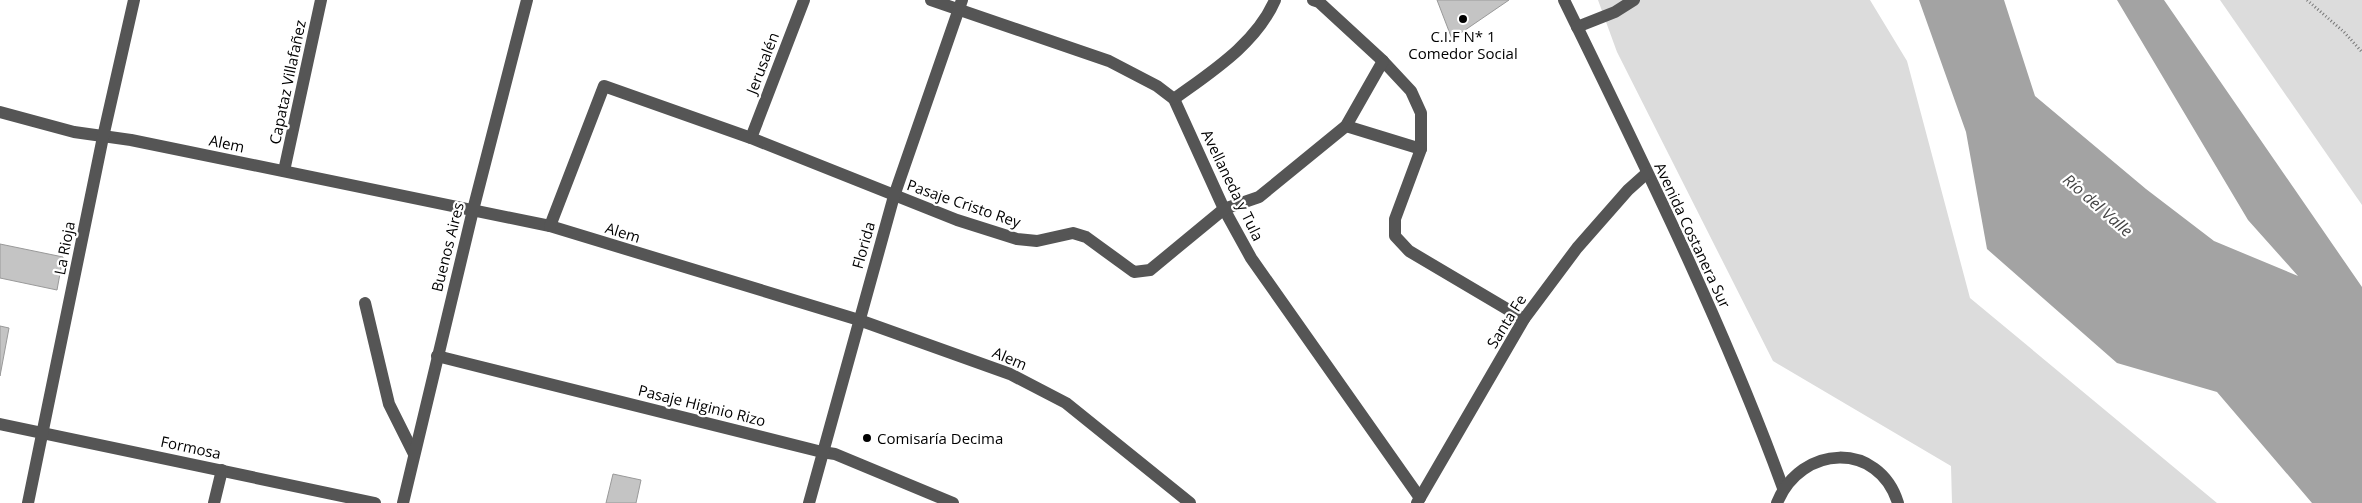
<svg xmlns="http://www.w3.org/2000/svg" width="2362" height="503" font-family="'Open Sans',sans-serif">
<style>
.green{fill:#dcdcdc}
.water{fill:#a3a3a3}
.building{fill:#c4c4c4;stroke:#999}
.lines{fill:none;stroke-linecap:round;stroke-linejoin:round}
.path{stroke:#777;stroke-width:3;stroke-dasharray:1 2.5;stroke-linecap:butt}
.minor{stroke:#555;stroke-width:12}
.poi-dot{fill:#000;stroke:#fff;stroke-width:2}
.labels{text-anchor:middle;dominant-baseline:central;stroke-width:4.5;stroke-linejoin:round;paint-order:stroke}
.poi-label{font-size:15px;fill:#000;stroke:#fff}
.street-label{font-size:15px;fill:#000;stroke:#fff}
.water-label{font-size:16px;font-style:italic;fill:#444;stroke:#fff}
</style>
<rect width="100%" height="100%" fill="#fff"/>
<!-- green -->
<g class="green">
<path d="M1598,0h272l37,61 63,237 247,205h-265l-1,-37 -178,-105 -156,-309z"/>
<path d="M2220,0h142v205z"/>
</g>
<!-- water -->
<path class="water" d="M1919,0h85l31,96 111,93 68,52 84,35 -50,-56 -131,-220h47l198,287v216h-50l-95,-111 -100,-29 -130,-114 -21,-117z"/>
<!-- building -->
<g class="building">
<path d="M1437,0h72l-57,39z"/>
<path d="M0,244l63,13 -6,33 -57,-12z"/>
<path d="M0,326l9,2 -9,48z"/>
<path d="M613,474l28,6 -5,23h-30z"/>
</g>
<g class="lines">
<!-- path -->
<path class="path" d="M2307,0l37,32 18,20"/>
<!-- minor -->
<g class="minor">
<path d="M931,0l178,61 48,25 17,13 50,110 27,49 169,240"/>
<path d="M1313,0l6,2 64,59 28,30 10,22v36l-26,70v17l14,15 115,68"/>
<path d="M1564,0c78,160 158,321 219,488"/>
<path d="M1577,27l38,-15 19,-12"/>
<path d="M1174,99c37,-27 82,-55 101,-99"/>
<path d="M0,112l74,20 57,8 419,86 309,94 151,54 56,29 124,100"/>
<path d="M1346,126l75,23"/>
<path d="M751,138l53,-138"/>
<path d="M284,171l37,-171"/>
<path d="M550,226l54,-140 147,52 206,82 60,19 20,2 36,-8 13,4 48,35 16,-2 74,-61 35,-12 87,-71 37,-65"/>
<path d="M365,303l24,101 25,50"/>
<path d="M437,356l385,96 13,2 118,49"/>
<path d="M0,424l375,79"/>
<path d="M28,503l75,-366 31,-137"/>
<path d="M214,503l8,-33"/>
<path d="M403,503l70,-293 54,-210"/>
<path d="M809,503l85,-307 68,-196"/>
<path d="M1417,503l107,-184 53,-71 51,-58 19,-17"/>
<path d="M1777,503c24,-59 102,-62 121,0"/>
</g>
</g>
<!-- markers -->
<g class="poi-dot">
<circle cx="1463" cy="19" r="5"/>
<circle cx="867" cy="438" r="5"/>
</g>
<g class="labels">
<!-- poi labels -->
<g class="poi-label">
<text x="1463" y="36">C.I.F N* 1<tspan x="1463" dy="17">Comedor Social</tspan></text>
<text x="877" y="438" text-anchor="start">Comisaría Decima</text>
</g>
<!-- street labels -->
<g class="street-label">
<text transform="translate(762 63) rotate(-69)">Jerusalén</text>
<text transform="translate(287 82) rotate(-78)">Capataz Villafañez</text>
<text transform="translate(227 143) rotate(12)">Alem</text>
<text transform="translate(1233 185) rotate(64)">Avellaneda y Tula</text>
<text transform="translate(964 203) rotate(19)">Pasaje Cristo Rey</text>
<text transform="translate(623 232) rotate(17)">Alem</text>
<text transform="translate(1693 235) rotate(65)">Avenida Costanera Sur</text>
<text transform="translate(863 245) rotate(-74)">Florida</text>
<text transform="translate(447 247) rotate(-76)">Buenos Aires</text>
<text transform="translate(64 248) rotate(-79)">La Rioja</text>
<text transform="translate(1506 321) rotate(-58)">Santa Fe</text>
<text transform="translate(1010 358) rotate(23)">Alem</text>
<text transform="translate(702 405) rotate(14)">Pasaje Higinio Rizo</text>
<text transform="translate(191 447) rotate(12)">Formosa</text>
</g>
<!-- water labels -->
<g class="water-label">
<text transform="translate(2098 205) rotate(41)">Río del Valle</text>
</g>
</g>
</svg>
